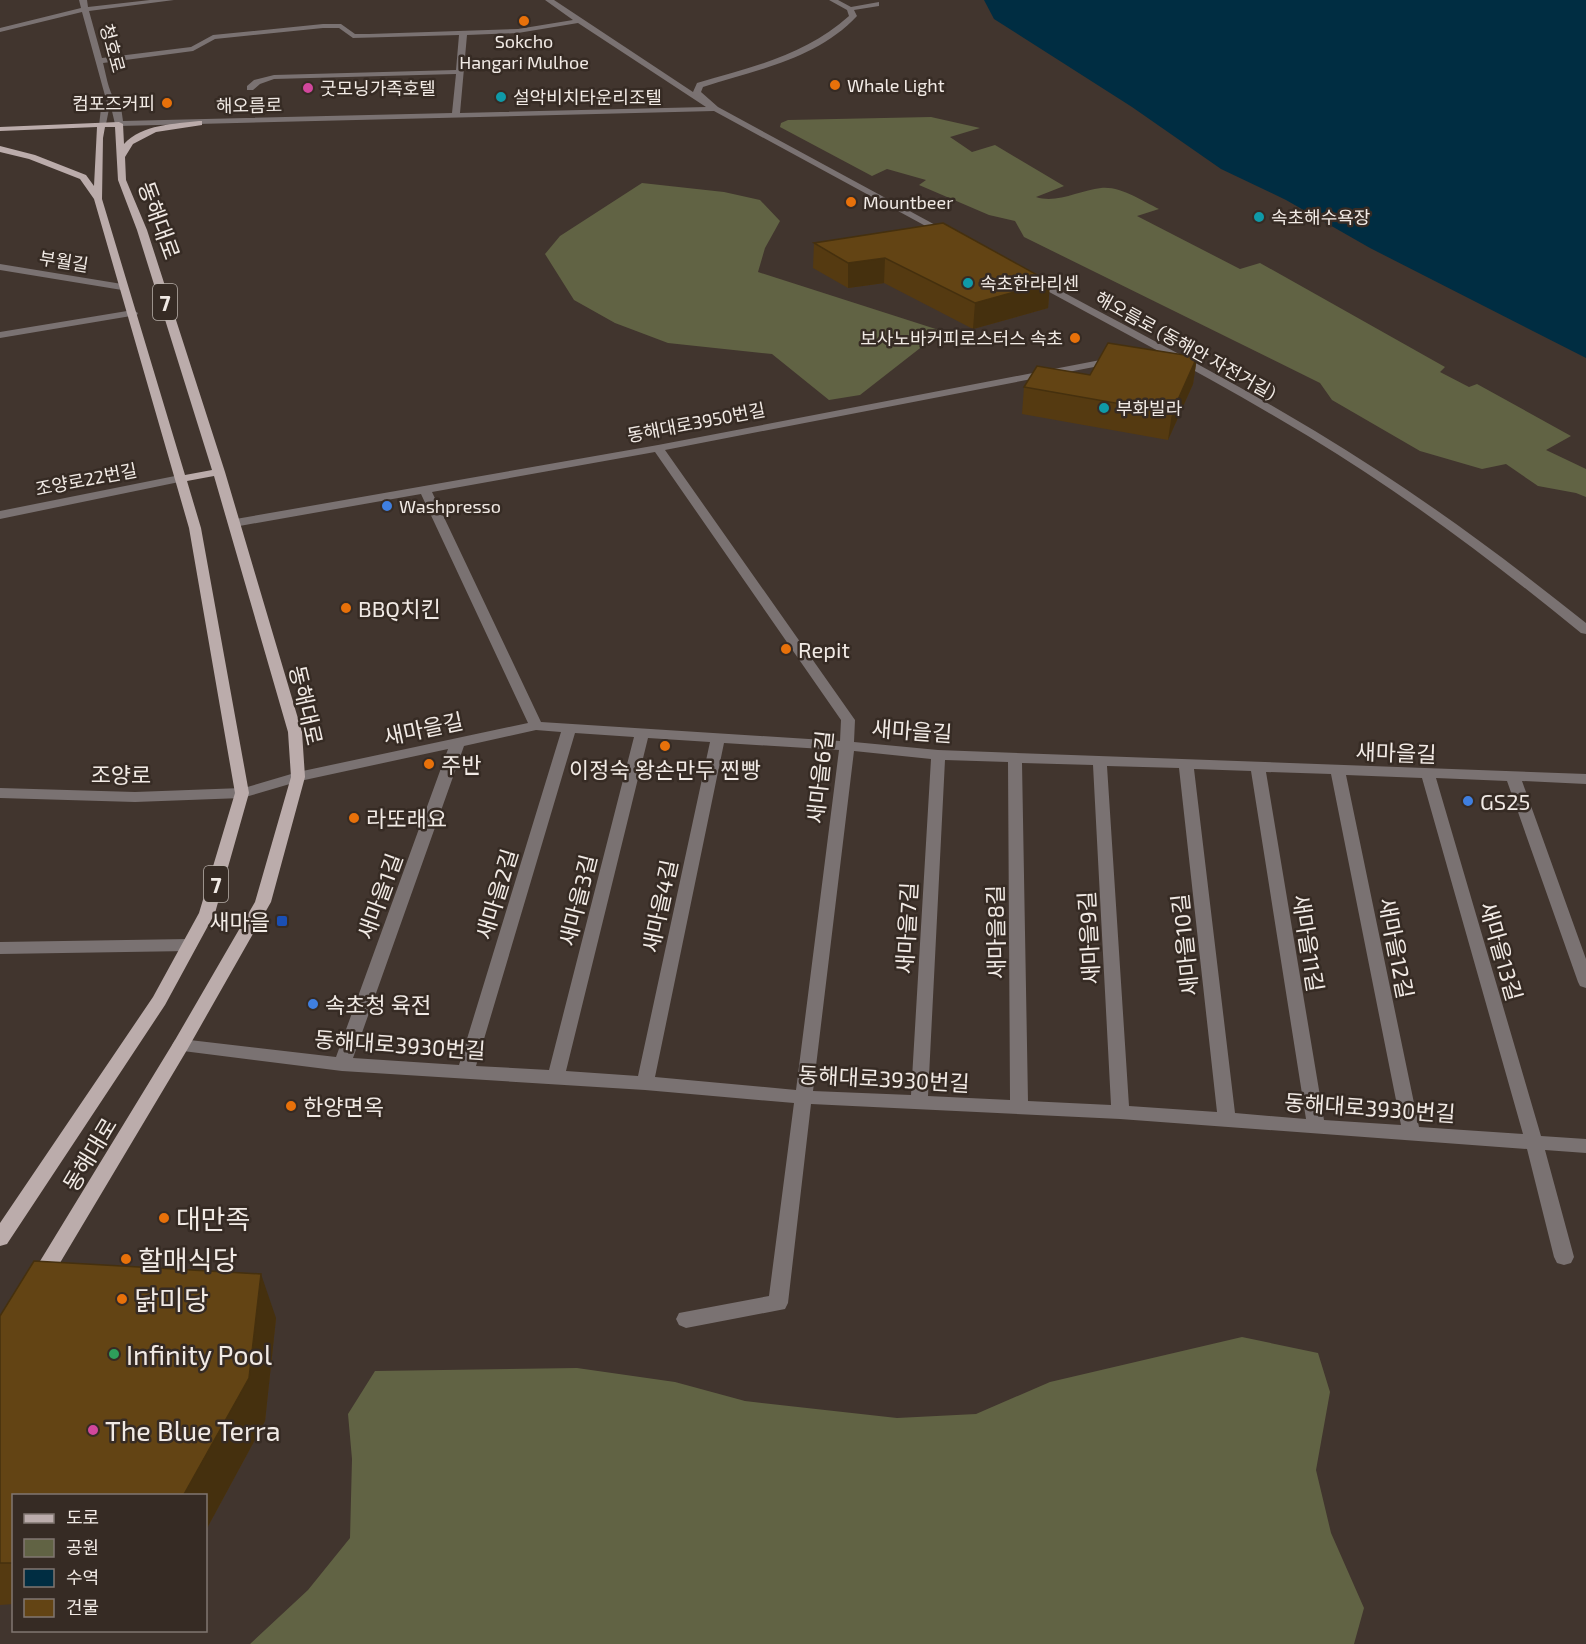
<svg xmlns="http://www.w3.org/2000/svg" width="1586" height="1644" font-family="'Exo 2','Noto Sans KR',sans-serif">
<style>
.green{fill:#616344}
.water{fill:#002d42}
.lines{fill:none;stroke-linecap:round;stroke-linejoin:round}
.minor{fill:#7a7272;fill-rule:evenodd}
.tertiary{fill:#7a7272;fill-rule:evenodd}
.primary{fill:#bbacab;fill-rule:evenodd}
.wall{fill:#553a11}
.shaded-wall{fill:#45300e}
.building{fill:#634414;stroke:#45300e;stroke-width:1.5}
.food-dot{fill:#e8710a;stroke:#362b24;stroke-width:2}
.hotel-dot{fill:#d1479c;stroke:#362b24;stroke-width:2}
.culture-dot{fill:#0f9aa8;stroke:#362b24;stroke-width:2}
.shop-dot{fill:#3f7fe0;stroke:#362b24;stroke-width:2}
.transit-dot{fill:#1a4fb4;stroke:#362b24;stroke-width:2}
.leisure-dot{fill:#2e9e5b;stroke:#362b24;stroke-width:2}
.labels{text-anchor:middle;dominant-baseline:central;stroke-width:5;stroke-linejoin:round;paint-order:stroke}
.far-poi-label{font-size:18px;fill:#f1eae5;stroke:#362b24;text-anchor:start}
.far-street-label{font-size:18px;fill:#f1eae5;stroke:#362b24}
.shield{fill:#362b24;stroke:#b9b1ab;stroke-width:1.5}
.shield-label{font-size:21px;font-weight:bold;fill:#f1eae5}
.street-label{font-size:22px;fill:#f1eae5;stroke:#362b24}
.poi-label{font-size:22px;fill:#f1eae5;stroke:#362b24;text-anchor:start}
.near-poi-label{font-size:27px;fill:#f1eae5;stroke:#362b24;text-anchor:start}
</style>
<rect width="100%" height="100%" fill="#41352e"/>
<!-- green -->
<g class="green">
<path d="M931,117l49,11 -30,9 22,15 23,-7 69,41 -28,11c21,7 44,-7 65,-9 20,-2 41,13 58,21l-22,7 103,53 20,-6 185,104 -5,5 29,15 8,-3 94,52 -25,14 40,19v28l-10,-4 -38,-7 -32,-22 -24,5 -62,-18 -88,-51 -12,-17 -296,-146 -9,-16 -26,-6 -70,-30 7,-5 -39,-11 -15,7 -92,-49 1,-4 7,-3z"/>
<path d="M642,183l82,9 36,8 20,21 -15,27 -7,24 184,59 -82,64 -31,5 -57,-46 -104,-11 -53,-20 -41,-23 -29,-46 15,-18z"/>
<path d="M1242,1337l76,16 12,39 -14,78 15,63 33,75 -10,36h-1104l58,-54 42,-52 2,-79 -4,-45 27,-43 202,-3 98,14 70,19 152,17 79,-4 74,-32z"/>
</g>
<!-- water -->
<path class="water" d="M984,0h602v358l-216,-110 -84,-48 -65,-31 -89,-62 -138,-88z"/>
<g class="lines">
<!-- minor -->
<g class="minor">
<path d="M79,0h8l1,7 62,-7h24l-85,11 13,47 89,-11 22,-12 110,-11h18l14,10h14l149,-5 55,-9 -28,-20h9l139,92 4,-9c55,-16 109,-28 152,-67l-2,-6 -18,-10h9l13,7 28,-5v4l-25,4 3,6c-40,43 -101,54 -154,71l-2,5 17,15 234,127 -8,2 -230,-125 -595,15 -4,-2 -4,-17 -2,2 -3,15 -7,2 2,-18 6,-5 -25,-91 -82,20v-4l81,-20zM578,23l128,84 -246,6 7,-78 51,-2zM323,28h16l14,10 106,-3 -3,35 -182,5 -20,5 -7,6v4h6l7,-6 14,-5 182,-5 -4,39 -329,8 -2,-14c-12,-10 -14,-29 -18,-44l90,-12 22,-12z"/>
<path d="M0,264l122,20 5,3 -5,3 -122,-20z"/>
<path d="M1029,277h6c94,51 189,99 280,154 95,57 185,123 271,192v11l-5,-1c-87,-71 -177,-139 -273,-197 -91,-55 -186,-104 -279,-155z"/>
<path d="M133,310l5,3 -1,2 -137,23v-6z"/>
<path d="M1116,357l4,1v4l-455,88 190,270 -1,22 84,8 648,24v10l-64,-3 64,178v29l-6,-2 -2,-4 -71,-201 -71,-3 105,358 45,3v14l-41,-3 29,107 -3,6 -7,2 -7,-2 -3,-6 -27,-108 -407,-30 -309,-15 -23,199 -3,6 -99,19 -7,-3 -3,-6 3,-6 90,-17 25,-193 -149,-13 -303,-19 -167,-21 -3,-5 3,-5 6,-1 155,18 112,-308 -148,32 -58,17 -7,-5 2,-3 61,-18 230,-49 -107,-229 -187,33 -6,-4 2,-3 428,-75zM655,452l186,268 -1,21 -299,-19 -109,-230zM536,730l25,2 -102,333 -106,-7 111,-312zM575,733l59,4 -85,333 -73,-4zM648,738l62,4 -72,334 -72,-5zM724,743l115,7 -43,340 -141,-13zM854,751l77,8 -20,336 -98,-4zM945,760l63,2 2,338 -82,-4zM1022,763l71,2 18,340 -83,-4zM1107,766l72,2 38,344 -88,-6zM1194,769l57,2 55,348 -71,-6zM1266,772l65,2 70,351 -77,-5zM1346,775l76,3 101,356 -104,-7z"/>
<path d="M180,475l4,2v4l-184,38v-8z"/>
<path d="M189,939l6,2 2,4 -2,4 -6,2 -189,3v-12z"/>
</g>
<!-- tertiary -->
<path class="tertiary" d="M0,788l135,4 107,-4 7,5 -7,5 -107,4 -135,-4z"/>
<!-- primary -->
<path class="primary" d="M199,121h3v4l-46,7 -23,12 -8,13 1,23 21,50 78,242 77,260 3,45 -34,125 -84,148 -139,233 -7,2 -7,-2 -3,-6 3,-6 141,-231 80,-138 36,-125 -3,-45 -74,-256 -27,5 14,47 48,265 -34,120 -50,92 -158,239 -7,2v-23l153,-226 46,-84 36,-120 -46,-265 -95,-329 -14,-20 -51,-20 -29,-7v-6l35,9 51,20 8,11 3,-59 -97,4v-4l119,-5 4,2 1,20c18,-20 51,-20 75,-23zM105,127h10l3,53 19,50 75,240 -27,5 -83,-276 1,-61z"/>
</g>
<!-- wall -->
<g class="wall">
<path d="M814,243l236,39 -2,26 -75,21 -89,-46 -36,5 -35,-20z"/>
<path d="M1197,357l-4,27 -25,56 -146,-26 2,-27z"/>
<path d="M0,1316l276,2 -11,103 -59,109v-34h-192v108l-14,1z"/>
</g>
<!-- shaded-wall -->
<g class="shaded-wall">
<path d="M885,258l-1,25 -36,5v-25z"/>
<path d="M1050,282l-2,26 -75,21 2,-26z"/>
<path d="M1197,357l-4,27 -25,56 4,-27z"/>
<path d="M261,1274l15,44 -11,103 -59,109v-34h-23z"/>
</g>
<!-- building -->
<g class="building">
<path d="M943,223l107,59 -75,21 -90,-45 -37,5 -34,-20z"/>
<path d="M1108,343l89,14 -25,56 -148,-26 13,-21 53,9z"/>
<path d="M34,1261l227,13 -12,104 -66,118h-169v67h-14v-247z"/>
</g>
<!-- markers -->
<g class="food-dot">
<circle cx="524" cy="21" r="6"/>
<circle cx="835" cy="85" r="6"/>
<circle cx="167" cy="103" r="6"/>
<circle cx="851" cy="202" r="6"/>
<circle cx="1075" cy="338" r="6"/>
<circle cx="346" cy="608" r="6"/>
<circle cx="786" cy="649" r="6"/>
<circle cx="665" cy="746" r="6"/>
<circle cx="429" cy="764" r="6"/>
<circle cx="354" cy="818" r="6"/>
<circle cx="291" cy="1106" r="6"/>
<circle cx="164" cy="1218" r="6"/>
<circle cx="126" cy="1259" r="6"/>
<circle cx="122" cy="1299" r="6"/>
</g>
<g class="hotel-dot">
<circle cx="308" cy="88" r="6"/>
<circle cx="93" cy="1430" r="6"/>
</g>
<g class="culture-dot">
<circle cx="501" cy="97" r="6"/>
<circle cx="1259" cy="217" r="6"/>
<circle cx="968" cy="283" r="6"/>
<circle cx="1104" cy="408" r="6"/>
</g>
<g class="shop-dot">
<circle cx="387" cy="506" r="6"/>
<circle cx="1468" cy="801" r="6"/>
<circle cx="313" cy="1004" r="6"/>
</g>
<rect class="transit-dot" x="276" y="915" width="12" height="12" rx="3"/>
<circle class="leisure-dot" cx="114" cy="1354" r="6"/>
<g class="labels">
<!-- far-poi labels -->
<g class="far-poi-label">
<text x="524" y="41" text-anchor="middle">Sokcho<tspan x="524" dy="21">Hangari Mulhoe</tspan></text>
<text x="847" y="85">Whale Light</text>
<text x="320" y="88">굿모닝가족호텔</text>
<text x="513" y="97">설악비치타운리조텔</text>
<text x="155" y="103" text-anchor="end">컴포즈커피</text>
<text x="863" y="202">Mountbeer</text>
<text x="1271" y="217">속초해수욕장</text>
<text x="980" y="283">속초한라리센</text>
<text x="1063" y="338" text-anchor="end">보사노바커피로스터스 속초</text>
<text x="1116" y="408">부화빌라</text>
<text x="399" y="506">Washpresso</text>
</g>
<!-- far-street labels -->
<g class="far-street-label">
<text transform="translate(113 48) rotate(75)">청호로</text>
<text transform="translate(249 105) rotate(-1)">해오름로</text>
<text transform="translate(64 261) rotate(9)">부월길</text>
<text transform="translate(1186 345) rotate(29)">해오름로 (동해안 자전거길)</text>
<text transform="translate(696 422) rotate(-11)">동해대로3950번길</text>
<text transform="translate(86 479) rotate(-11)">조양로22번길</text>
</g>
<!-- shield labels -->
<g class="shield">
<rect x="153" y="284" width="24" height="36" rx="4.5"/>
<rect x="204" y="866" width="24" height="36" rx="4.5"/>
</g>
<g class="shield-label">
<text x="165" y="302">7</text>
<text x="216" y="884">7</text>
</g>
<!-- street labels -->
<g class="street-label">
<text transform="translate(160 220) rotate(70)">동해대로</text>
<text transform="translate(307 705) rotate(77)">동해대로</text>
<text transform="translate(423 728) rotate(-12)">새마을길</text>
<text transform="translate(912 730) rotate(4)">새마을길</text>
<text transform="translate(1396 752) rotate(2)">새마을길</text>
<text x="121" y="774">조양로</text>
<text transform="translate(819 777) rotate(-84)">새마을6길</text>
<text transform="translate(496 894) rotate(-73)">새마을2길</text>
<text transform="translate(379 896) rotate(-70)">새마을1길</text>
<text transform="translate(577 900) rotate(-76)">새마을3길</text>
<text transform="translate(659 906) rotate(-78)">새마을4길</text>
<text transform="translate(906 928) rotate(-87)">새마을7길</text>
<text transform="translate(995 932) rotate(-91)">새마을8길</text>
<text transform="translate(1088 938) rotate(-93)">새마을9길</text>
<text transform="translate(1309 943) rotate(81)">새마을11길</text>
<text transform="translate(1184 945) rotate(-96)">새마을10길</text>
<text transform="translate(1397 948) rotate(79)">새마을12길</text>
<text transform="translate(1502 951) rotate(74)">새마을13길</text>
<text transform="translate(400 1044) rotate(4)">동해대로3930번길</text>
<text transform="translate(884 1078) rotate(3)">동해대로3930번길</text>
<text transform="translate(1370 1107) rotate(4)">동해대로3930번길</text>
<text transform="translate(89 1154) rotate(-59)">동해대로</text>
</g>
<!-- poi labels -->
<g class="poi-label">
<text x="358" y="608">BBQ치킨</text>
<text x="798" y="649">Repit</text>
<text x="441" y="764">주반</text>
<text x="665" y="769" text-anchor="middle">이정숙 왕손만두 찐빵</text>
<text x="1480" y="801">GS25</text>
<text x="366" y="818">라또래요</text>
<text x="270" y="921" text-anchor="end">새마을</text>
<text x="325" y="1004">속초청 육전</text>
<text x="303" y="1106">한양면옥</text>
</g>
<!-- near-poi labels -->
<g class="near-poi-label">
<text x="176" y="1218">대만족</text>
<text x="138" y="1259">할매식당</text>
<text x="134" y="1299">닭미당</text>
<text x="126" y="1354">Infinity Pool</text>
<text x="105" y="1430">The Blue Terra</text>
</g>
</g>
<!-- legend -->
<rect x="12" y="1494" width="195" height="138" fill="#362b24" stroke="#817771" stroke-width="1.5"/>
<rect x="24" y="1514" width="30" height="9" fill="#bbacab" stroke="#817771" stroke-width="1.5"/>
<text x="66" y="1524" font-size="18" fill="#f1eae5">도로</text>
<rect x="24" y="1539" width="30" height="18" fill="#616344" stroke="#817771" stroke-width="1.5"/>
<text x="66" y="1554" font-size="18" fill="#f1eae5">공원</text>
<rect x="24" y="1569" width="30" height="18" fill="#002d42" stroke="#817771" stroke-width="1.5"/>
<text x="66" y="1584" font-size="18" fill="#f1eae5">수역</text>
<rect x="24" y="1599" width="30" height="18" fill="#634414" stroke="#817771" stroke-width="1.5"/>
<text x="66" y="1614" font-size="18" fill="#f1eae5">건물</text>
</svg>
